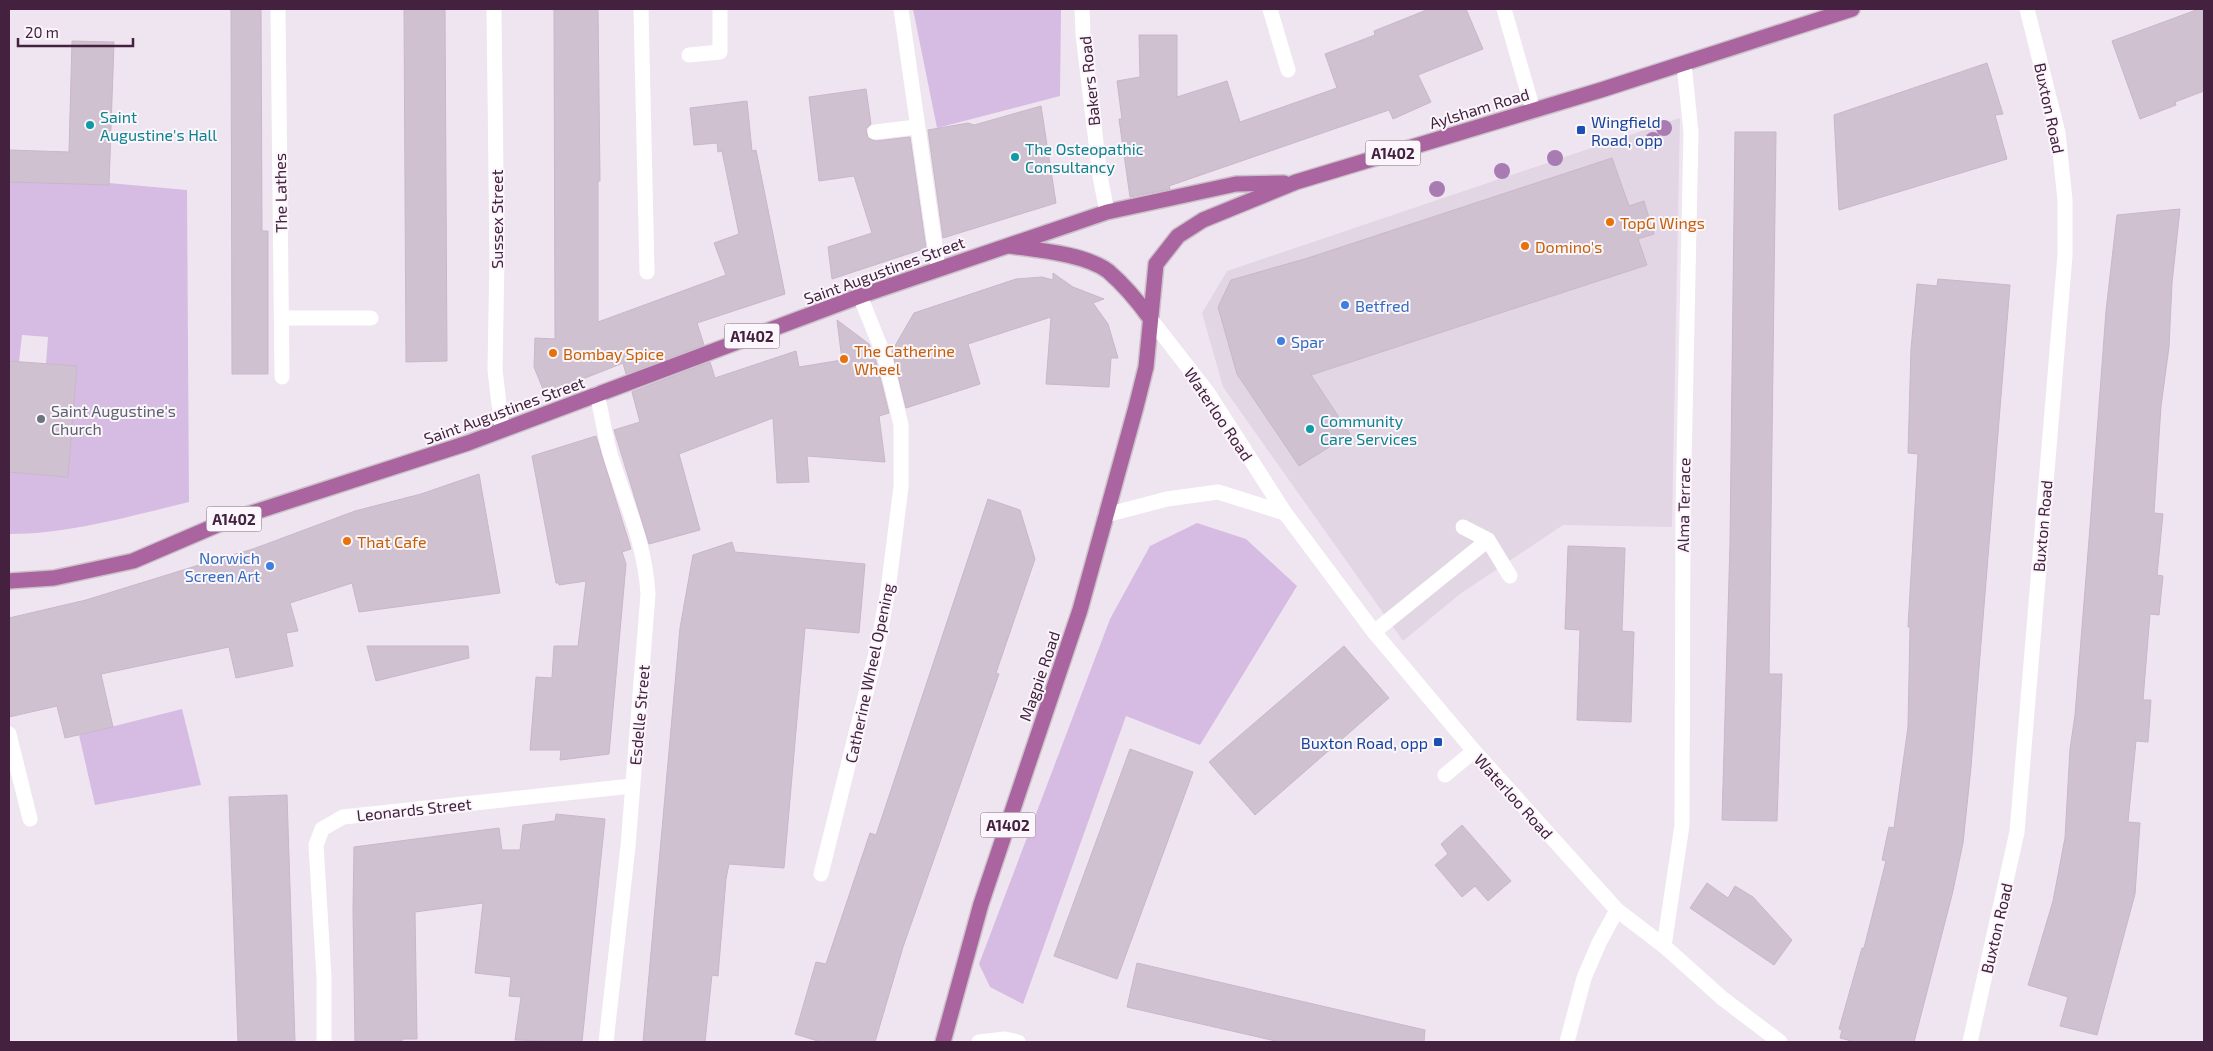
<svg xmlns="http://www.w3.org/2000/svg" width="2213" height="1051" font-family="'Exo 2',sans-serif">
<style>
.built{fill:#e3d6e4}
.green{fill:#d6bce3}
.building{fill:#d0c1d1;stroke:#cab6ca}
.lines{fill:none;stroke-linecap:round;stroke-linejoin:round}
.major-casing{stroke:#cbc1c9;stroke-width:18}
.minor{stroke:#fff;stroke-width:15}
.major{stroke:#aa649f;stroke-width:15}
.tree{fill:#a87cb2}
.culture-dot{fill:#0f9aa8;stroke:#fbf6fb;stroke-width:2}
.transit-dot{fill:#1a4fb4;stroke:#fbf6fb;stroke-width:2}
.food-dot{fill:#e8710a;stroke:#fbf6fb;stroke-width:2}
.shop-dot{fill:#3f7fe0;stroke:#fbf6fb;stroke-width:2}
.worship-dot{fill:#6b7280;stroke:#fbf6fb;stroke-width:2}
.labels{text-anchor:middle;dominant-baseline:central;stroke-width:4;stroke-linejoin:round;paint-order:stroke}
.shield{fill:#fbf6fb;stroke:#7b6177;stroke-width:1}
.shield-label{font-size:15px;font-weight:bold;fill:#44213f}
.street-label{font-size:16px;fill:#44213f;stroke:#fbf6fb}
.culture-label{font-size:16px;fill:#0d838f;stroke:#fbf6fb;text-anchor:start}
.transit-label{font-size:16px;fill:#164399;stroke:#fbf6fb;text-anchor:start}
.food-label{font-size:16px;fill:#c56008;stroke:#fbf6fb;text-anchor:start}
.shop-label{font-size:16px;fill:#366cbe;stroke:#fbf6fb;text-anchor:start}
.worship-label{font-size:16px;fill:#5b616d;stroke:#fbf6fb;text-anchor:start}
</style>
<rect width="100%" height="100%" fill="#efe5f0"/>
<!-- built -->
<path class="built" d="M1680,118l-8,409 -109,-2 -103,69 -57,47 -180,-254 -21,-74 25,-42z"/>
<!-- green -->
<g class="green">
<path d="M913,9h148l-1,87 -123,32z"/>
<path d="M9,174l178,16 2,312c-59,14 -119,32 -180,32v-62l59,5 9,-110 -31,-3 2,-27 -26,-2 -3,27 -10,-1z"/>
<path d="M1197,523l49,16 51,47 -97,159 -74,-29 -103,288 -33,-17 -11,-23 131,-345 40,-73z"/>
<path d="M182,709l19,76 -106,20 -16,-70z"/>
</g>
<!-- building -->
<g class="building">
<path d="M231,9h30l1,222h6v143h-36z"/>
<path d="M404,9h41l2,352 -41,1z"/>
<path d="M554,9h44l2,172h-2v141l128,-47 -12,-32 25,-9 -17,-83 -4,1 -1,-9 -23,2 -4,-37 57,-7 5,50 4,-1 29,144 -88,29 7,22 -78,29 -3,-11 -78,31 -11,-27 1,-29 20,1z"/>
<path d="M1429,9h37l17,40 -65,26 13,27 -38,17 -4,-9 -220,76 1,3 -40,8 -11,-78h3l-5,-38 23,-4 -1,-42h38v62l50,-16 13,41 97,-34 -12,-34 50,-19 -1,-4z"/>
<path d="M2199,9h5v82l-29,11 1,3 -36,14 -28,-78z"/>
<path d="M72,41l42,1 -5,143 -100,-3v-32l60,2z"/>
<path d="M1987,63l16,51 -8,1 12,44 -168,51 -5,-95z"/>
<path d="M866,89l5,35 -5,5 2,9 8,3 34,-4 16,111 -94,31 -4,-32 44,-14 -18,-57 -35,5 -10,-84z"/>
<path d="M1041,106l15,97 -113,35 -15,-108 40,-7 6,2z"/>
<path d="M1735,132h41l-7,542h13l-5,147 -55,-1 8,-277z"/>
<path d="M1612,158l17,48 15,-5 10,33 -16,5 9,26 -336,110 39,59 -51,32 -62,-92 -19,-67 13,-27 77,-22z"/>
<path d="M2180,209l-8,74 -3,64 -8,59 -7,107 9,1 -6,61 6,1 -4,39 -9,-1 -7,86h8l-3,42 -12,-1 -8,81 12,1 -5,71 -38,141 -37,-9 8,-29 -40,-12 25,-84 12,-63 5,-89 5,-34 15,-188 16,-216 11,-96z"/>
<path d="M1053,273l20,14 31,12 -11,4 15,21 10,34h-7l-2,29 -63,-3 5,-67 -83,27 12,40 -74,24 -14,-57 22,-38 102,-34 26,-2 11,3z"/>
<path d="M1938,279l72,6 -39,482 -8,76 -11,52 -38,147h-59l-15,-4 2,-8 -3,-1 23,-81h2l22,-87 -4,-1 7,-33 5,1 14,-101 2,-100h-2l10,-173 -10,-1 3,-104 6,-65 20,2z"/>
<path d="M837,320l32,24 7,17 13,52 -10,3 6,46 -78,-6 2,26 -32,1 -4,-65 -94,36 21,76 -51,14 -35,-114 26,-8 -8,-30 78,-30 5,16 81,-27 3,16 43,-7z"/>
<path d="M9,361l68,5 -9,111 -59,-5z"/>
<path d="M596,436l35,113 -9,3 4,12 -17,190 -49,6 1,-10h-31l6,-73 16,1 2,-32h24l8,-65 -27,4v-2h-3l-24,-127z"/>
<path d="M479,474l21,119 -141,19 -7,-29 -62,20 8,28 -12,2 7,33 -57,12 -7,-31 -128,27 12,53 -48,11 -8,-32 -48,11v-99l77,-18 126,-39 41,-12 102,-38 66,-17z"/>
<path d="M988,499l32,11 15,49 -39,114 3,1 -96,273 -28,95h-54l-26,-8 21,-72 10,2 44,-131 6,2z"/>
<path d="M732,542l3,10 130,12 -6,69 -54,-5 -21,240 -55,-4 -3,15 -8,97 -6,-1 -7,67h-62l37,-414 13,-73z"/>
<path d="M1568,546l57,2 -3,83 12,1 -3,90 -54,-2 3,-90 -15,-1z"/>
<path d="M367,646h101l1,12 -93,23z"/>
<path d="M1344,646l45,52 -134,117 -46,-53z"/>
<path d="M1130,749l63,23 -76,207 -63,-23z"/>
<path d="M287,795l8,247h-57l-9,-245z"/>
<path d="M556,814l49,5 -23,223 -67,-2 6,-43 -12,-1 2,-19 -36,-4 8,-70 -68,9 2,127h-15v3h-47l-2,-132 1,-63 145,-19 3,22h18l3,-25 32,-4z"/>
<path d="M1462,825l49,56 -23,20 -13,-15 -13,11 -27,-32 13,-11 -7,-10z"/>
<path d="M1707,883l21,15 7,-12 18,11 39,43 -18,25 -84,-57z"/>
<path d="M1137,963l288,67 -1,12h-144l-153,-35z"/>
</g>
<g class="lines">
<defs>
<g id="major">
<path d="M1010,246c28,4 75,8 98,25 16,14 29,29 41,46"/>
<path d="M9,581l45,-3 79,-17 91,-39 244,-79 392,-147 247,-84 129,-28 48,-1"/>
<path d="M943,1042l38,-138 99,-294 56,-203 10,-40 10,-103 22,-28 25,-16 93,-38 305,-92 251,-81"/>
</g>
</defs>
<!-- major casing -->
<use href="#major" class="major-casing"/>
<!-- minor -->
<g class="minor">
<path d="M278,9l4,368"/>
<path d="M494,9l3,249 -2,112 7,59"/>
<path d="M641,9l6,263"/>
<path d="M901,9l37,259"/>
<path d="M1082,9l1,25 17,142 7,36"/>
<path d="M1270,9l18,61"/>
<path d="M1504,9l29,101"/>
<path d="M689,55l31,-3v-43"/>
<path d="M875,132l42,-5"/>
<path d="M1149,317l59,76 77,120 89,119 100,119 143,159 47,36 58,52 58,44"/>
<path d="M282,318h89"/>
<path d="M597,394c5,21 8,43 14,63 15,47 34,86 37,137l-20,252 -22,196"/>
<path d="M1106,515l61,-16 51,-7 67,21"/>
<path d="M1488,540l22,36"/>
<path d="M1374,632l114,-92 -25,-13"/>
<path d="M9,734l21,85"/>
<path d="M1445,775l29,-24"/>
<path d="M821,874l57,-229 10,-55 13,-103v-62l-16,-67 -25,-62"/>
<path d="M1664,946l18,-121 1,-314 8,-379 -7,-68"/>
<path d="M324,1042v-65l-8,-132 6,-16 21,-12 289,-31"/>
<path d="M979,1042l26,-3 13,3"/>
<path d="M1567,1042l17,-64 15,-35 18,-33"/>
<path d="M1970,1042l47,-210 48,-577v-55l-7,-67 -31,-124"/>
</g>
<!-- major -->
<use href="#major" class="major"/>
</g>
<!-- trees -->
<g class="tree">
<circle cx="1664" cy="128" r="8"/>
<circle cx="1653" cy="140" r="8"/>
<circle cx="1555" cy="158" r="8"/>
<circle cx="1502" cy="171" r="8"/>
<circle cx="1437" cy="189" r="8"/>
</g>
<!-- markers -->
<g class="culture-dot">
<circle cx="90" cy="125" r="5"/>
<circle cx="1015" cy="157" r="5"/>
<circle cx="1310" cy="429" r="5"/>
</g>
<g class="transit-dot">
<rect x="1576" y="125" width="10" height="10" rx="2.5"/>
<rect x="1433" y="737" width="10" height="10" rx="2.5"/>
</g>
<g class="food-dot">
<circle cx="1610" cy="222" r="5"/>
<circle cx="1525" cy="246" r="5"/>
<circle cx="553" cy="353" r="5"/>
<circle cx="844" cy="359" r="5"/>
<circle cx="347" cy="541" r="5"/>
</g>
<g class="shop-dot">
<circle cx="1345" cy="305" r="5"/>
<circle cx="1281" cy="341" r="5"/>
<circle cx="270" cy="566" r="5"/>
</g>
<circle class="worship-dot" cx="41" cy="419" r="5"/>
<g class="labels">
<!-- shield labels -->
<g class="shield">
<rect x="1365.5" y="140.5" width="55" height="25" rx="4"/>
<rect x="724.5" y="323.5" width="55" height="25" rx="4"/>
<rect x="206.5" y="506.5" width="55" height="25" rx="4"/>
<rect x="980.5" y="812.5" width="55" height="25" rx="4"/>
</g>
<g class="shield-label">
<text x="1393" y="153">A1402</text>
<text x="752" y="336">A1402</text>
<text x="234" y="519">A1402</text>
<text x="1008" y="825">A1402</text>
</g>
<!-- street labels -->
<g class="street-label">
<text transform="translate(1089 81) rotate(-96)">Bakers Road</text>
<text transform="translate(1479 108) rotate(-17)">Aylsham Road</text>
<text transform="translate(2050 108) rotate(78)">Buxton Road</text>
<text transform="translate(280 193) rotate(-91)">The Lathes</text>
<text transform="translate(496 219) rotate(-90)">Sussex Street</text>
<text transform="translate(884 270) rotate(-20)">Saint Augustines Street</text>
<text transform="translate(504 410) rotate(-20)">Saint Augustines Street</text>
<text transform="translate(1219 414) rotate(56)">Waterloo Road</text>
<text transform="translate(1683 505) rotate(-89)">Alma Terrace</text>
<text transform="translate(2042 526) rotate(-85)">Buxton Road</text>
<text transform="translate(869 673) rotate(-78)">Catherine Wheel Opening</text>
<text transform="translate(1039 676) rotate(-71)">Magpie Road</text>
<text transform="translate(639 715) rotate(-85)">Esdelle Street</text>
<text transform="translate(1514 796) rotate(48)">Waterloo Road</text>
<text transform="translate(414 809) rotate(-6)">Leonards Street</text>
<text transform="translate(1996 928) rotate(-77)">Buxton Road</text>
</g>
<!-- culture labels -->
<g class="culture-label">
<text x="100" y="116">Saint<tspan x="100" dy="18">Augustine's Hall</tspan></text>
<text x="1025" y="148">The Osteopathic<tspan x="1025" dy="18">Consultancy</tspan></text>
<text x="1320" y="420">Community<tspan x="1320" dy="18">Care Services</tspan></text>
</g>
<!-- transit labels -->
<g class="transit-label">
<text x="1591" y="121">Wingfield<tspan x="1591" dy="18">Road, opp</tspan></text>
<text x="1428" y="742" text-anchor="end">Buxton Road, opp</text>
</g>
<!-- food labels -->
<g class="food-label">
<text x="1620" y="222">TopG Wings</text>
<text x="1535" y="246">Domino's</text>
<text x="854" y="350">The Catherine<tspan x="854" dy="18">Wheel</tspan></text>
<text x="563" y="353">Bombay Spice</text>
<text x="357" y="541">That Cafe</text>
</g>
<!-- shop labels -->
<g class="shop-label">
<text x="1355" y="305">Betfred</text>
<text x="1291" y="341">Spar</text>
<text x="260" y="557" text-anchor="end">Norwich<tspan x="260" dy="18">Screen Art</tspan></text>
</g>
<!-- worship labels -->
<g class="worship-label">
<text x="51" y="410">Saint Augustine's<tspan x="51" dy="18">Church</tspan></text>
</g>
</g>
<!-- border -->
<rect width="2213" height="1051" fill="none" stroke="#44213f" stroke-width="20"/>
<!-- scale -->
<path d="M18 38v8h115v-8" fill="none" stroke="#44213f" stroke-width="2.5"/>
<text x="25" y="38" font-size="15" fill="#44213f" stroke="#fbf6fb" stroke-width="4" paint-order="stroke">20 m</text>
</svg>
